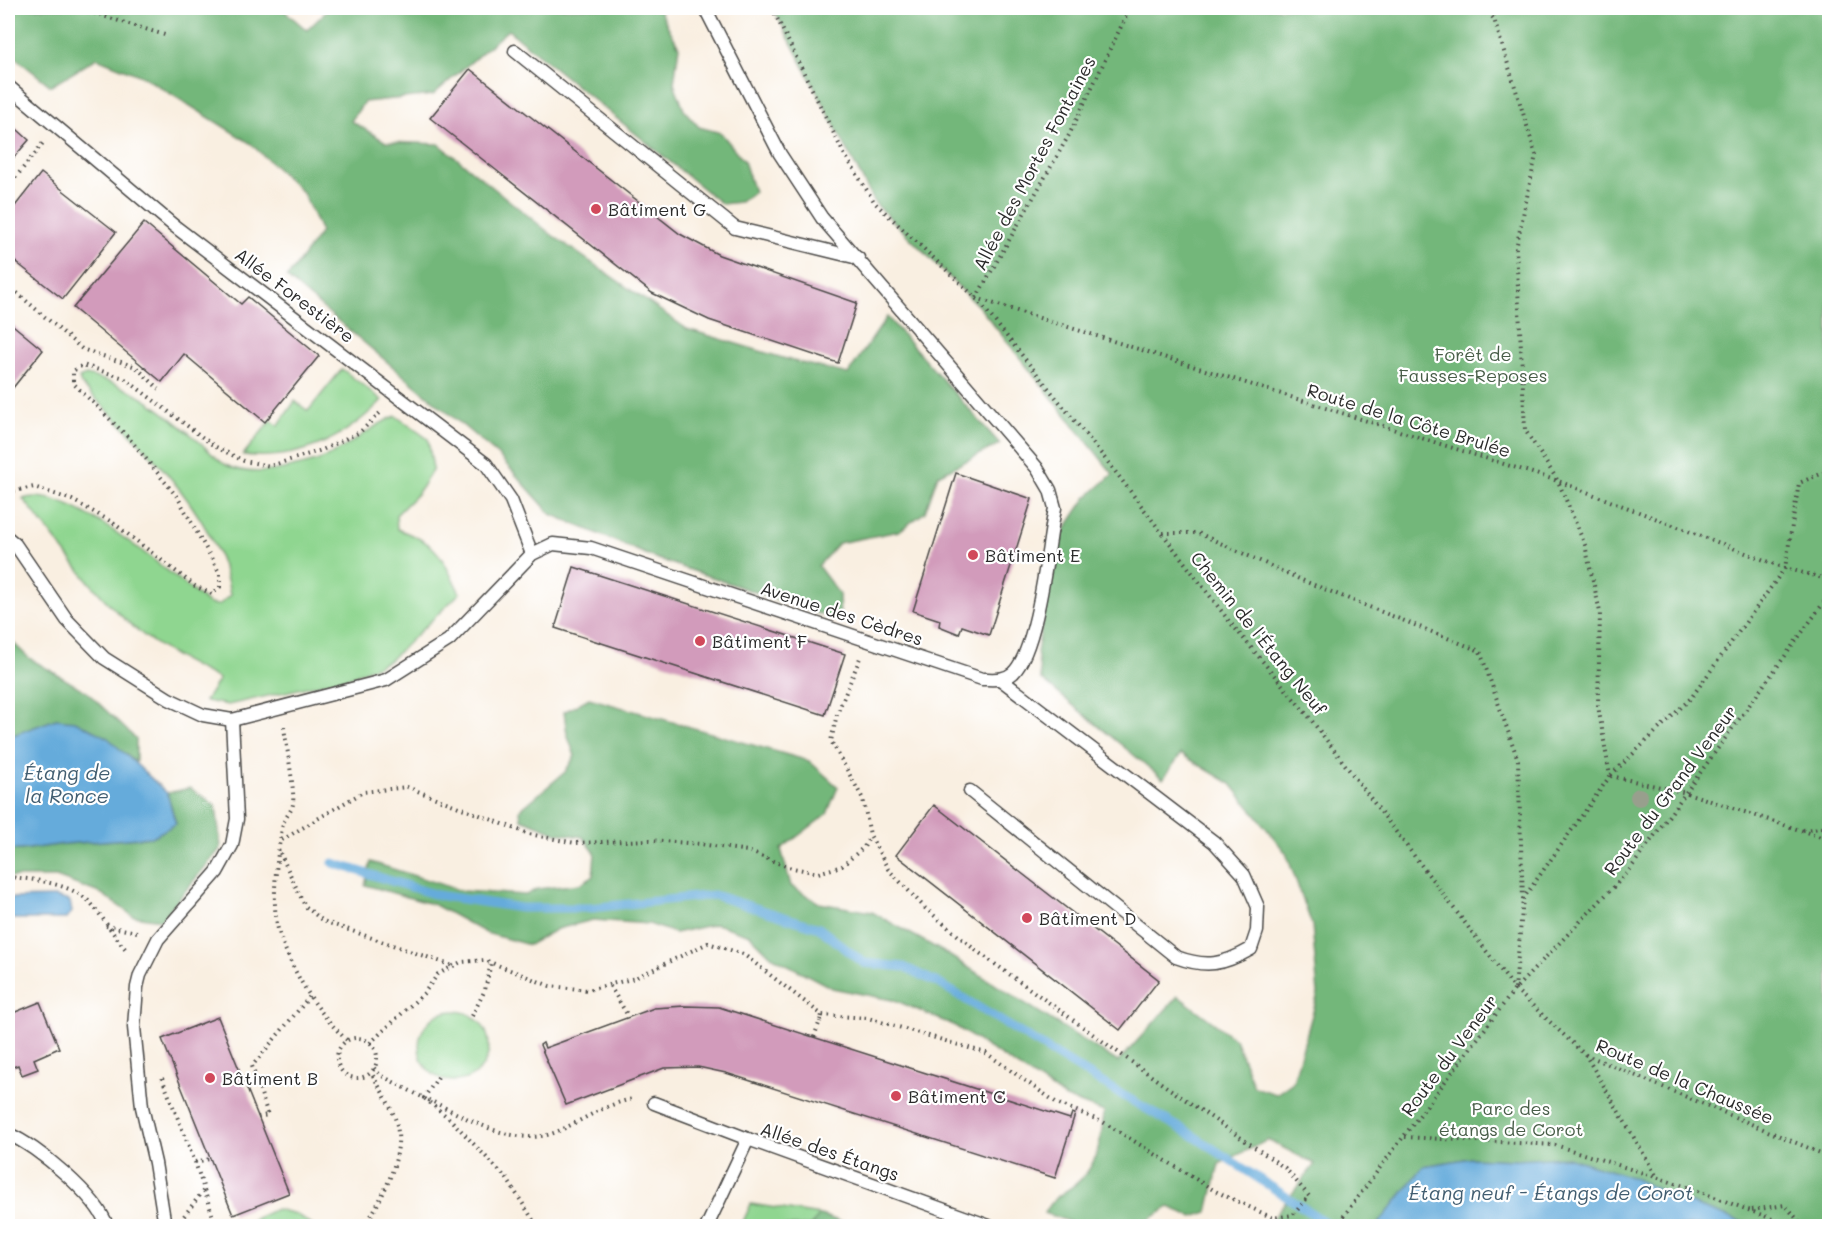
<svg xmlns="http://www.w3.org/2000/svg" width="1837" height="1234" font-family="Mali,sans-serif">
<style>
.green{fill:#8fd690;stroke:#5d805e;stroke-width:1.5}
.forest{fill:#73b77a;stroke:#4f7152;stroke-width:1.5}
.water{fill:#65abdb;stroke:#486b83;stroke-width:1.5}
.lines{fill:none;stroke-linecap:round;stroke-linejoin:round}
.stream{stroke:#65abdb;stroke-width:9}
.building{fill:#d29bbb}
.service-casing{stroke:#4a4846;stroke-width:15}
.path{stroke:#4a4846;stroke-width:4;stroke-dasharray:1.5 4.5;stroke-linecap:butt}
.service{stroke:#fff;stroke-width:12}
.tree{fill:#989f8d}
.poi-dot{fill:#d1495b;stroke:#fff;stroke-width:2}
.labels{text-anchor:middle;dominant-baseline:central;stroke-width:4.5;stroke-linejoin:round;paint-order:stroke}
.street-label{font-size:18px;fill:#2b2b2b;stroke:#fff}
.poi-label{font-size:18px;fill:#2b2b2b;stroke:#fff;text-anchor:start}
.park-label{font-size:18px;fill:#495e49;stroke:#fff}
.water-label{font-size:20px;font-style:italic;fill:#425e71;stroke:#fff}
</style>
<rect width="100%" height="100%" fill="#fff"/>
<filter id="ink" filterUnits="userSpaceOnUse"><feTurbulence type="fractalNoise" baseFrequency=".0167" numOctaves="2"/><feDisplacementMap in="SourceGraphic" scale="12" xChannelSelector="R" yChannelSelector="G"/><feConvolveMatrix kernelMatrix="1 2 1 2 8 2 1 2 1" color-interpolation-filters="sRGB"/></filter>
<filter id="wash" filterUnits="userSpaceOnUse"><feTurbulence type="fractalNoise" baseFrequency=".008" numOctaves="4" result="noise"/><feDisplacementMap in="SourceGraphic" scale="24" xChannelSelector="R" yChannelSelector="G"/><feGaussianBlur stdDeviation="1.35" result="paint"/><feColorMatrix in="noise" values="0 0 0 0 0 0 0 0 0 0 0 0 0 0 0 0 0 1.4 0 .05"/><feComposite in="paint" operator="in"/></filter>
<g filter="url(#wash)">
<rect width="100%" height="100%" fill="#f9efe1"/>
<!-- green -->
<g class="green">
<path d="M342,369l40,31c-37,39 -85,62 -139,55l28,-35 7,6 17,-25 13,10z"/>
<path d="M86,375c45,10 74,33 109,63 10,8 20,21 31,27 25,14 65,3 90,-4 30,-10 51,-34 80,-45l32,23 5,30 -15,24 -22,22 1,14c44,16 42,25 63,64l-70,67 -39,17 -123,28 -23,-4 14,-22c-29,-15 -57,-28 -82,-49 -45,-37 -77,-87 -114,-131 45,-17 150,77 186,105l10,1 11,-10c-12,-83 -93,-154 -149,-211l-2,-6z"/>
<circle cx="454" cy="1046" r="35"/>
<path d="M751,1204l69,11 34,11h-113z"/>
<path d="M276,1209l20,5 17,12h-59l-2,-6z"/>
</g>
<!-- forest -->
<g class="forest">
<path d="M8,8h273l26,22 23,-22h328l21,39 -5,36 10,27 15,17 22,6 23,28 10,31 -14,10 -18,2 -214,-174 -75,65 -69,7 -13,19 35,21 53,2 113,91 135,94 106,32 55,13 39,-57 113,127 -62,31 -13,37 -26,19 -60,12 -21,23 21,28 1,27 -185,-63 -104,-44 -53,-59 -211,-177 34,-46 -18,-39 -53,-50 -106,-66 -47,-19 -46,28 -43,-34z"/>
<path d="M773,8h1056v1218h-76l-70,-25 -168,-41 -44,-2 -47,8 -47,60h-110l48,-62 -47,-24 -49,24 -11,48 -15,5 -24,-10 -19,12 -1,7h-68l-36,-13c12,-22 22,-19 37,-35 17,-17 20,-44 22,-66l-38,-14 -111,-72 -58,-25 -65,-13 -61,-32 -21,-21 -34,-11 -41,9 -26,-9 -56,-4 -36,9 -28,16 -43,-12 -51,-28 -70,-20 6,-23 91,29 64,4 11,-6 43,-5 13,-8 2,-23 -12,-16 -26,-4 -36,-14 -1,-9 45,-38 10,-16 -8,-22 -3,-22 25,-14 220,63 29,26 -11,27 -46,35 10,37 28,17 53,9 75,42 171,108 60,-66 57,43 19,48 22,7 17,-12 25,-88 -6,-69 -26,-72 -55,-69 -50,-30 -18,25 -122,-100 -4,-27 19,-109 30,-45 27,-24 -133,-166 -105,-105z"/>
<path d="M8,638l21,20 58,34 49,47v23l-10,-8 -70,-35 -48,18z"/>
<path d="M190,788l26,18 5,42 -60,72 -28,-4 -31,-22 -46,-17h-48v-27h13l44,-6 87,-7 24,-14 -9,-30z"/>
<path d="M820,1215l34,11h-44z"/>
</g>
<!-- water -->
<g class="water">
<path d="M56,719l19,2 33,17 59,55 9,31 -24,13 -87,7 -44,6h-13v-113z"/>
<path d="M55,897l15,4 2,11 -6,7h-58v-21z"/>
<path d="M1567,1157l64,20 52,24 70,25h-376l47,-60 47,-8 44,2z"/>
</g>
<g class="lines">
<!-- stream -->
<path class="stream" d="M333,863l104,32 84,13h69l124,-13 105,33 45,35 40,4 36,17 184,112 65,37 142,93"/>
</g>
<g id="blocks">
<!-- building -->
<g class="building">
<path d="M470,69l210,165 39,21 138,48 -19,60 -129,-43 -57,-27 -222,-175z"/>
<path d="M8,121l21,19 -21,24z"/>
<path d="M41,173l75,59 -53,67 -55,-43v-41z"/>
<path d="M144,223l97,81 7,-7 71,59 -54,66 -81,-68 -22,28 -89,-74z"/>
<path d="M8,321l35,29 -35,44z"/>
<path d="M956,473l76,26 -43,136 -27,-9 -3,8 -20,-8 1,-6 -27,-9z"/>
<path d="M574,567l271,87 -20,61 -270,-87z"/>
<path d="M934,805l225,175 -39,50 -224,-175z"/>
<path d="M40,1002l19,46 -25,11 4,10 -16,6 -4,-10 -10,4v-54z"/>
<path d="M685,1006l34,1 351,112 2,-6 3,1 -20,64 -329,-105 -28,-6 -34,1 -98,37 -26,-60 3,-2 2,5 109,-40z"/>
<path d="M218,1017l71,176 -56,22 -71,-176z"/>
</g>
</g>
</g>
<g filter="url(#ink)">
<use href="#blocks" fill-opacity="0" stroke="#4a4846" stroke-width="1.5"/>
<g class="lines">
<defs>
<g id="service">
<path d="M515,51l220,177 123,30"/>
<path d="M8,86l165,139 313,239 25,36 21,54"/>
<path d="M8,538l7,6 52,76 37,38 65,41 34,16 29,5 154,-40 63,-40 83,-86 21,-10 38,4 391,131c11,0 22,2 31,-6 25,-24 35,-128 42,-165l-5,-18 -13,-22 -215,-250 -42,-64 -75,-146"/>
<path d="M970,791l206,166c30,11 47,8 75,-8l6,-18 1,-24 -14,-32 -30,-33 -214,-163"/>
<path d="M654,1103l94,36"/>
<path d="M8,1134c28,11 90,63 99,92"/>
<path d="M165,1226l-10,-63 -13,-56 -8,-80 3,-40 3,-12 18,-36 59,-67 15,-27 5,-26 -5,-99"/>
<path d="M707,1226l41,-87 241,87"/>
</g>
</defs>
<!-- service casing -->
<use href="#service" class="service-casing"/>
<!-- path -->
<g class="path">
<path d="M77,8l91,28"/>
<path d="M772,8l71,144 32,51 101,95 135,168 118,155 80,96 206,272 69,65 246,103"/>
<path d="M1484,8l10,11 42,136 -20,93 9,182 33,51 27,64 15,67 -2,94 12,70 -87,123"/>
<path d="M8,187l35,-44"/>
<path d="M8,285l74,64 54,18 23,22"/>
<path d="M976,298l582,183 227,87 45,12"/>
<path d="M976,298l93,-163 61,-127"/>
<path d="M8,492l26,-5 38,13 40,22 83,64 17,8 8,-7v-13l-42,-76 -49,-60 -56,-55v-12l10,-6 41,13 90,68 30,15 26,5 52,-16 38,-18 22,-21"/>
<path d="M1163,533h35l106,48 176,70 38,109 5,139 -8,90"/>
<path d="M284,727c2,17 11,63 9,77 -1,7 -8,13 -10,20 -6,27 -12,79 -5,105 12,40 39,84 70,112"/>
<path d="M1611,775l80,-77 94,-130 14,-85 31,-13"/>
<path d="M1611,776l76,17 143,47"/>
<path d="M1803,830l27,-3"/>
<path d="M282,840l81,-48 44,-5 122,47 46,9 75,-3 50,4 48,7 40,16 30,6 24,-7 22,-19 6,-11"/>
<path d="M280,853l25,53 18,15 130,45"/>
<path d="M8,877c26,2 69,7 86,30 12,15 21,30 34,45"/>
<path d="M106,926l31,6"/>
<path d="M610,986l18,30"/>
<path d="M472,1016l13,-26 6,-27"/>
<path d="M814,1037l8,-22 -2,7"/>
<circle cx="357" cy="1058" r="20"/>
<path d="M370,1043l54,-50 14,-19 23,-12 24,-2 65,26 38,4 47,-12 73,-35 35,11 79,61 46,3 118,35 71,50 46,19 112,69 58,27 20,-3 16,-19 -24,-28 -124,-85 -187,-134 -49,-41 -37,-39 -18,-34 -7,-36 -32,-58 6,-27 23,-56"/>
<path d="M1585,1054l72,123"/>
<path d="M374,1068l6,7 44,23 26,21 57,60 30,47"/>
<path d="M438,1077l-14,21c39,16 88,52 132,34 26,-11 49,-28 77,-33"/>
<path d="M162,1078l33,84 21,64"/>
<path d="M258,1117l10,-2 -16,-49 59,-71"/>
<path d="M1405,1137l150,8 135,43 101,38"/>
<path d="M195,1162l15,-3"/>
<path d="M1752,1210l33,-5 18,21"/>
<path d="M184,1216l19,-25"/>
<path d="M365,1226c18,-30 42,-72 30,-108 -6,-16 -16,-31 -24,-46"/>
<path d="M1336,1226l179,-237 113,-117 202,-278"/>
</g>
<!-- service -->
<use href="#service" class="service"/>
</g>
<!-- trees -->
<circle class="tree" cx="1639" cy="797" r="9"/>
</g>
<!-- markers -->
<g class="poi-dot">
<circle cx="596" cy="209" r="6"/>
<circle cx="973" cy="555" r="6"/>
<circle cx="700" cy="641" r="6"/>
<circle cx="1027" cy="918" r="6"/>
<circle cx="210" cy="1078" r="6"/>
<circle cx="896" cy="1096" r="6"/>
</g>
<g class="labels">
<!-- street labels -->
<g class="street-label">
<text transform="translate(1034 163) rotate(-62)">Allée des Mortes Fontaines</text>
<text transform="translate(295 295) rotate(37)">Allée Forestière</text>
<text transform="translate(1409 420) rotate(17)">Route de la Côte Brulée</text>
<text transform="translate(842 613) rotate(18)">Avenue des Cèdres</text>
<text transform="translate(1259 633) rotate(51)">Chemin de l'Étang Neuf</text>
<text transform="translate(1670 790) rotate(-53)">Route du Grand Veneur</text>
<text transform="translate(1449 1055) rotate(-53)">Route du Veneur</text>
<text transform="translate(1685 1081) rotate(23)">Route de la Chaussée</text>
<text transform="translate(830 1151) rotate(19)">Allée des Étangs</text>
</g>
<!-- poi labels -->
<g class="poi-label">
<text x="608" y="209">Bâtiment G</text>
<text x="985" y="555">Bâtiment E</text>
<text x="712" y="641">Bâtiment F</text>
<text x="1039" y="918">Bâtiment D</text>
<text x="222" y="1078">Bâtiment B</text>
<text x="908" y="1096">Bâtiment C</text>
</g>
<!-- park labels -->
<g class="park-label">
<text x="1473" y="354">Forêt de<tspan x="1473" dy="21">Fausses-Reposes</tspan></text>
<text x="1511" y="1108">Parc des<tspan x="1511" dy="21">étangs de Corot</tspan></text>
</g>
<!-- water labels -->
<g class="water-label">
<text x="67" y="772">Étang de<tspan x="67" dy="23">la Ronce</tspan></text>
<text x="1551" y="1192">Étang neuf - Étangs de Corot</text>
</g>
</g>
<!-- margin -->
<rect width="1837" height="1234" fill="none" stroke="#fff" stroke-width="30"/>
</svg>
